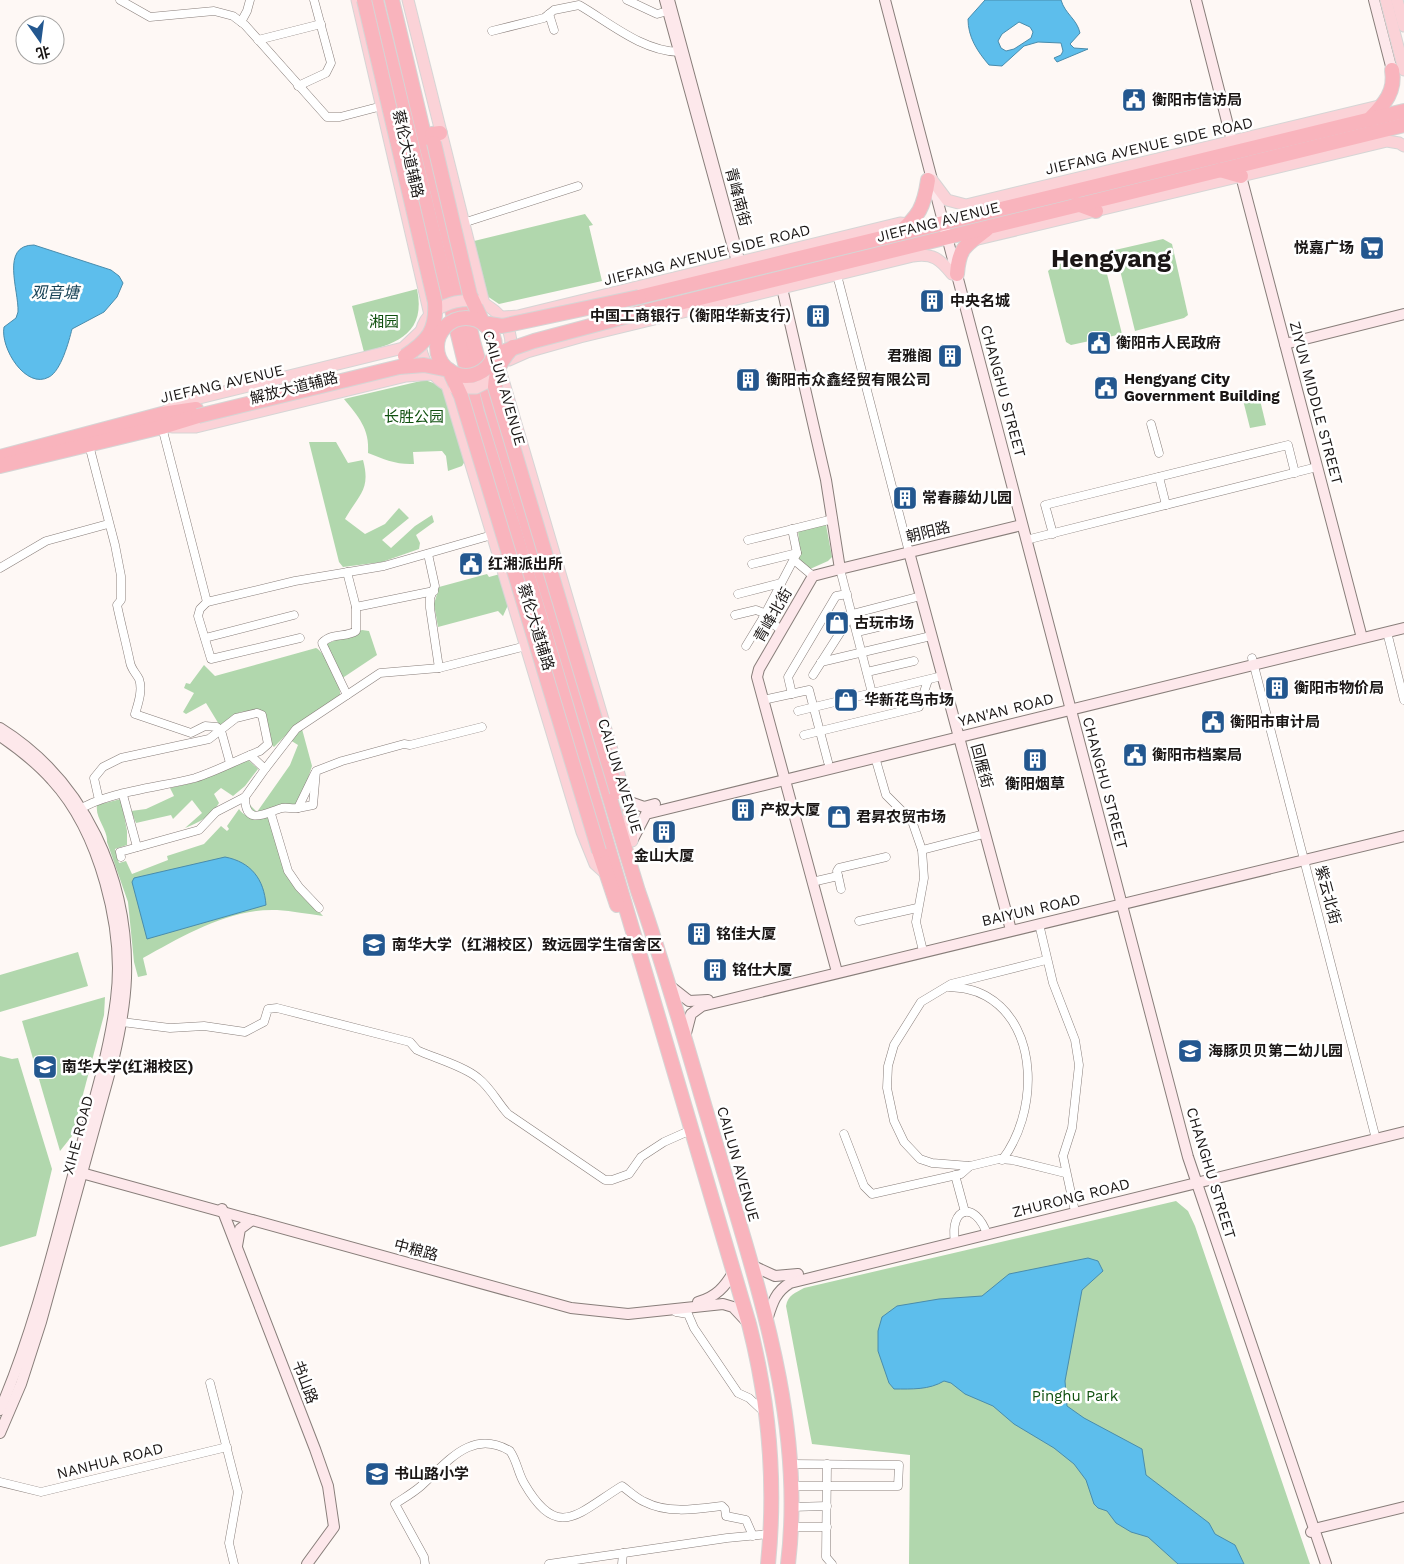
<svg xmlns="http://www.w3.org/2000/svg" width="1404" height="1564" font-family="'Work Sans','Noto Sans SC',sans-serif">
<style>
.green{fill:#b1d7ad}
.water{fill:#5dbeec;stroke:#498cac;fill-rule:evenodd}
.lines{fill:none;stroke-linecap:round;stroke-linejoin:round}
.street-casing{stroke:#887e7a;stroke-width:9}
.secondary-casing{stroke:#887e7a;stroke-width:12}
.primary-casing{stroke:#d6d5d5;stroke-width:13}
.highway-casing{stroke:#d6d5d5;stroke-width:16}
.street{stroke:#fff;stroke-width:8}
.secondary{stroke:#fde8eb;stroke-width:10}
.primary{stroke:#fbd2d7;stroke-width:11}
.highway{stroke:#f9b4bd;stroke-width:14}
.primary-bridge-casing{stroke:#d6d5d5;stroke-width:13;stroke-linecap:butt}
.highway-bridge-casing{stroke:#d6d5d5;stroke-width:16;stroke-linecap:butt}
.primary-bridge{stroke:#fbd2d7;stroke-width:11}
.highway-bridge{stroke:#f9b4bd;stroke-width:14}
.labels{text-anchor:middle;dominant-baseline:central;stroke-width:5;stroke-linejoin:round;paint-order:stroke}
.poi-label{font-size:15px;font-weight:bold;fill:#1a1615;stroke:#fff;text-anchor:start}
.street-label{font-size:15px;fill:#1a1615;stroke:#fff}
.park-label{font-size:15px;fill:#115110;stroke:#fff}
.water-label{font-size:16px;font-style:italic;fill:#174155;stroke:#fff}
.town-label{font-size:25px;font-weight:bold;fill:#1a1615;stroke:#fff}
</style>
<rect width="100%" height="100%" fill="#fef8f5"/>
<!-- green -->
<g class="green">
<path d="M585,214l8,11 -4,1 13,55 -103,23 -12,-8 -13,-55z"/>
<path d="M1163,239l9,5 16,71 -4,3 -49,13 -20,-81z"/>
<path d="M1102,254l20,80 -51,11 -5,-3 -18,-71 7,-6z"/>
<path d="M417,289c9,43 -18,54 -53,63l-12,-46z"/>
<path d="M425,380l11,4 8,6 21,71 -3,5 -14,5 -2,-15 -4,-5 -29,1 1,12c-17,1 -31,-5 -46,-11 2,-24 -10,-37 -24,-54z"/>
<path d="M1259,396l7,29 -16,3 -7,-28z"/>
<path d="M336,442l12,21 15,-3c8,30 -4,34 -18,59l20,15 20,-10 14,-16 10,10 -27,22 9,8 24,-22 17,-11 2,7 -18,13 4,8 -1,6 -37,13 -39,5 -4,-5 -30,-120z"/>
<path d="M824,523l2,2 6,32 -4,4 -18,8 -12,-9 2,-4 -2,-26z"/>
<path d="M487,574l2,3 11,-3 8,31 -5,11 -5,-5 -60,16 -4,-23 5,-17z"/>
<path d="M362,630l7,1 8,24 -36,24 -15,-35z"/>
<path d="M316,648c8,3 26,38 24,47l-48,34 -18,18 -5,-5 -9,-32 -20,2 -20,14 -14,-23 -20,11 -3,-2 11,-19 -10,-5 2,-5 4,1 14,-19 11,11z"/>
<path d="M302,729l10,37 -12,37 -4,4 -34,7 -11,-3 -4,-9 10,10 33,-47 8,-20 -8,-5z"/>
<path d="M247,759l11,10 -13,17 -12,10 -12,-8 -7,6 5,9c-7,13 -21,20 -34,25l17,-15 -10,-13 -19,19 -2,-4 -35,8 -5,-12 15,-2 28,-13 -4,-8 26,-6z"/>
<path d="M121,799l6,32v14l-12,4 4,14 7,-2 6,13 36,-14 -1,-4 37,-12 17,-18 6,5 2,-2 -2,-3 12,-17c6,10 20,9 30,9l20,61 34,37c-15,-2 -31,-5 -46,-6 -48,-2 -94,26 -134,48l4,17 -9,2 -4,-15 -6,-60 -21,-60c1,-13 -12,-23 -10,-37z"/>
<path d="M78,952l10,34 -88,26v-37z"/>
<path d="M105,997l-1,18 -32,121 -12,15 -38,-130z"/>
<path d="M0,1056l12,3 6,-1 34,111 -16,67 -36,11z"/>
<path d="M1176,1201l12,10 7,15 115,338h-401l1,-109 -98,-11 -26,-138c2,-11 9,-13 18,-18z"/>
</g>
<!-- water -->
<g class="water">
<path d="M985,0h76c4,14 16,19 19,33l-10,11 4,4 14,1 -31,13 -3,-4 7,-3 2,-4 -2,-8 -23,-1 -14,4 -22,20 -13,-1c-12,-14 -21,-28 -21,-46zM1019,22l11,5 3,5 -2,6 -17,11 -8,2 -5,-3 -3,-7 4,-7z"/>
<path d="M34,245l77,25 8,6 4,7 -6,14 -13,15 -32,17c-3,12 -11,42 -23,48 -23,13 -49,-29 -45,-50l12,-9 2,-6c1,-22 -18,-67 16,-67z"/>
<path d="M225,857c26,5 39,22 41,48l-119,34 -15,-57 2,-4z"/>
<path d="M1088,1258l10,3 5,10 -21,19 -17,91 2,25 17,12 58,31 4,26 63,48 6,11 20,11 9,19h-66l-30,-27 -17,-5 -15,-9 -9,-12 -9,-3 -4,-4 -8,-24 -12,-16 -20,-16 -40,-24 -21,-18 -28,-12 -14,-11 -7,-2c-15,9 -32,8 -50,8l-5,-6 -11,-32v-20l4,-14 15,-11 42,-7 43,-3 27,-22z"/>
</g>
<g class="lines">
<defs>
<g id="street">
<path d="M120,0l30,17 64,-6 19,5 12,9 82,92h13l42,-11"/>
<path d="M627,0l30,14 11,-3"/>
<path d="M549,14l5,16"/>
<path d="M241,22l6,-11 3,-11"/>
<path d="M492,31l52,-13 10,-8 25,-5c31,18 63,46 100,47"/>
<path d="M258,40l63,-16"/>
<path d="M298,86l28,-13 5,-10 -17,-63"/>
<path d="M463,223l115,-37"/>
<path d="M837,275l72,277"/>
<path d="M1151,424l8,29"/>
<path d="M162,427l45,175 88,-21 89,-15 108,-31"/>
<path d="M89,445l26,100 6,31v24l-4,5c4,19 9,38 13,57 1,7 6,11 9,17 4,11 -1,25 -4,35l56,19 14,-7 12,1 5,7 8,29"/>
<path d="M1159,477l7,28"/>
<path d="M1053,534l-8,-29 243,-60 7,28"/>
<path d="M748,540l85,-21"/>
<path d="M1026,540l291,-73"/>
<path d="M428,554l7,32 -5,12v10l9,60"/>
<path d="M794,560l19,16"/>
<path d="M752,564l45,-11"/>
<path d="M0,568l46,-27 62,-17"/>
<path d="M840,569l32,124"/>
<path d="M738,594l43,-11"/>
<path d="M207,602l-7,7 -2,7 13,43 89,-21"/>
<path d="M356,607l78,-16"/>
<path d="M735,615l21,-5 8,3"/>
<path d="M782,630l-19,-12 34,-65 -5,-24"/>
<path d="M857,632l46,-11"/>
<path d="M1387,632l17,68"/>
<path d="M205,638l89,-23"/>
<path d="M746,646l17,-28"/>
<path d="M1252,658l124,481"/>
<path d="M821,662l110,-26"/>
<path d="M867,672l47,-11"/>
<path d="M813,675l39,-61 69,-18"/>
<path d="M792,694l-4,-17 48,-81 11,-2"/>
<path d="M347,695l-25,-52c10,-11 24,-5 34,-12v-24l-9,-35"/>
<path d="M763,700l46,-10 19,72"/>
<path d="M798,711l144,-35"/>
<path d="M804,735l115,-28 9,-27"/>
<path d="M250,755l15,14 31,-40 84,-56 59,-5 87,-22"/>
<path d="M875,757l11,38 26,26 10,29 2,28 -8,44 7,29"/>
<path d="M123,795l14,52"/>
<path d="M245,797c0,31 22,15 37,11 5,-1 10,1 16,0l17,-35"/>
<path d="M298,808l15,-3 3,-34 26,-10 62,-17 6,1 72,-18"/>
<path d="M77,811c28,-19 84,-24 118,-33 22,-7 44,-19 65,-27l8,-7 -6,-29 -5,-2 -21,5 -27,21 -88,19 -18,9 -9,11 5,22"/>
<path d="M271,814l17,57 11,16 20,21"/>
<path d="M922,850l62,-16"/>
<path d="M121,857l-1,-5 79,-22 17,-18 29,-15 20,-28"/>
<path d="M812,882l26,-6"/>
<path d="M841,889l-4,-18 2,-3 47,-11"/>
<path d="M859,921l58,-13"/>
<path d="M1039,924l14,59 22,57 4,25 -7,63 -9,28 11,51"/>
<path d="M1046,960l-95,24 -30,18 -27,43 -6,21 -1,22 7,33 10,21 16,17 12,4 38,3 29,-7 13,1 53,13"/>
<path d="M949,987c13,1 25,2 37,9 55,31 51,119 16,164"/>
<path d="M122,1022l48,6 34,-2 41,6 19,-10 4,-13 9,-1 133,34 7,8c17,8 47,16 61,28 13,10 19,24 30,36l97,66h7l17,-6 12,-17 23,-15 27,-12"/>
<path d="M844,1134l20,52 8,8 89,-20 9,-8"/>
<path d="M955,1175l10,37"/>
<path d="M955,1242c-6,-35 20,-42 32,-8"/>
<path d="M676,1312l12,2 6,14 44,65 11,5 15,14"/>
<path d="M210,1383l28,109 -9,51 5,21"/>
<path d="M791,1464l108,1 -1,21h-107"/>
<path d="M827,1464l-1,93 6,7"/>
<path d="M0,1482l41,10 186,-45"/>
<path d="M791,1507l36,-1"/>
<path d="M791,1527h36"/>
<path d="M425,1564l-1,-7 -29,-53c9,-6 18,-11 26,-18 26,-23 50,-58 89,-35 7,10 8,22 14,32 34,59 54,30 98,3 7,5 15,13 23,16 23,12 52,7 77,4l3,3 1,7 20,4 7,16"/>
<path d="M549,1564l178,-26 43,-4"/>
<path d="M622,1564l1,-11"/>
</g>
<g id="secondary">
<path d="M665,0l75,273v-10l-71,-263"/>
<path d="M885,0l303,1157 138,407"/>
<path d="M1196,0l36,141"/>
<path d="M1374,0l18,70"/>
<path d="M1241,176l121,462"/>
<path d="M782,288l44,192 14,89 -27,7 -54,93 -2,8 80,295"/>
<path d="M1285,344l119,-30"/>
<path d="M909,552l102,378"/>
<path d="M840,569l182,-44"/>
<path d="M0,728c85,53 129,151 126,250 -1,27 -6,53 -12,79l-73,265 -20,62 -21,49"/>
<path d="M0,736c19,13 37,27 52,44 48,52 73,150 64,219 -8,63 -29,124 -45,184 -20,76 -40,155 -71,227"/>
<path d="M627,801l17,6 11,-3"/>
<path d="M632,841l14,-27 758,-186"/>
<path d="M670,986l19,15 19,-1"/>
<path d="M685,1037l6,-23 11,-8 702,-170"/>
<path d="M78,1172l493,136 57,6 95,-10 10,3 14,15"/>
<path d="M222,1209l93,240 13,37 6,41 -27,37"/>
<path d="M237,1246l3,-17 12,-9"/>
<path d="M751,1265l24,11 23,-2"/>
<path d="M698,1302c18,-5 27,-15 36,-31"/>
<path d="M767,1320c5,-16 8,-28 23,-37l614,-151"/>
<path d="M1311,1532l3,-3 90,-22"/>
</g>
<g id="primary">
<path d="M357,0l73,315"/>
<path d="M408,0l76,304"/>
<path d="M1386,0l18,70"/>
<path d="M1397,0l7,26"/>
<path d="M932,180l15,20 19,5 417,-100"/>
<path d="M974,240l413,-99 12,2 5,3"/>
<path d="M479,301c23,11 36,29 31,55"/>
<path d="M434,311c-28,23 -10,66 19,77"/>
<path d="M503,317l15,-1 382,-93 9,1 4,4"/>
<path d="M509,360l18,-8 53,-15 333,-81c20,-3 27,3 39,18"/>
<path d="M501,373l126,428 5,40"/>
<path d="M447,385l135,447 13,32 10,9"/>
<path d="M163,413l16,-10 224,-55 19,-18"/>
<path d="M172,427h24l210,-51 27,-2"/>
</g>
<g id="highway">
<path d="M376,0l101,412 39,124 233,788c20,78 27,160 19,240"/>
<path d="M392,0l82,345 18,64 146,482c31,88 55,178 82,267 39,133 85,266 68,406"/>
<path d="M1369,120c15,-16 27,-28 23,-50"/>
<path d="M432,134l8,-1"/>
<path d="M1220,170l21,6"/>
<path d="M1077,204l19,7"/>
<path d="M898,234c21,-18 26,-27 30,-54"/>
<path d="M957,274c2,-27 9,-29 29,-44"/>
<path d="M639,297l765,-186"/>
<path d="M643,312l761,-187"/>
<path d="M0,457l162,-43 34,-5"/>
<path d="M0,466l162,-39 36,-11"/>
<path d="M599,851l18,54"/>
</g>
</defs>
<!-- street casing -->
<use href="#street" class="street-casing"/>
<!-- secondary casing -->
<use href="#secondary" class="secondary-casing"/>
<!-- primary casing -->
<use href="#primary" class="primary-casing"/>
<!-- highway casing -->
<use href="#highway" class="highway-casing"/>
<!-- street -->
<use href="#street" class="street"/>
<!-- secondary -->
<use href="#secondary" class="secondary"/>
<!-- primary -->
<use href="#primary" class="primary"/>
<!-- highway -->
<use href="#highway" class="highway"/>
<defs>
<g id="primary-bridge">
<path d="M434,311c16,-9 27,-12 44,-10"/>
<path d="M454,388h22l20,-10"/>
</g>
<g id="highway-bridge">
<path d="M364,0l71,302c2,28 -7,39 -30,54"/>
<path d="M434,143l36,152 13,28 19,3 137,-29"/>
<circle cx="466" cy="347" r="29"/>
<path d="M513,347c-12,13 -17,23 -18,40l122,405"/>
<path d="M505,351l29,-10 109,-29"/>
<path d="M198,416l201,-49 25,-2 25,5 12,26 138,455"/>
</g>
</defs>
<!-- primary-bridge casing -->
<use href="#primary-bridge" class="primary-bridge-casing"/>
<!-- highway-bridge casing -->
<use href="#highway-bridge" class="highway-bridge-casing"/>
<!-- primary-bridge -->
<use href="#primary-bridge" class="primary-bridge"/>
<!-- highway-bridge -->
<use href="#highway-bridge" class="highway-bridge"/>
</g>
<!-- icons -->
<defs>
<symbol id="civic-square" viewBox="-11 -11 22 22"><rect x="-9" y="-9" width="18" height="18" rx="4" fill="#23578f" stroke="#fff"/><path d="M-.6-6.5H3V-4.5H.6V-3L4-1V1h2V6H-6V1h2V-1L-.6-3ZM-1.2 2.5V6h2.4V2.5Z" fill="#fff"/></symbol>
<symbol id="supermarket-square" viewBox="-11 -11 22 22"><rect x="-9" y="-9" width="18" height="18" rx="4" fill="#23578f" stroke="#fff"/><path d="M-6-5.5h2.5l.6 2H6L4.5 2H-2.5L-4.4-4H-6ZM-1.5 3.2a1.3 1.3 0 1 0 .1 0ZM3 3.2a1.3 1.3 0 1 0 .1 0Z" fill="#fff"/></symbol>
<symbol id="building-square" viewBox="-11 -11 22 22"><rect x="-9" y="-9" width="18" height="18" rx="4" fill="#23578f" stroke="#fff"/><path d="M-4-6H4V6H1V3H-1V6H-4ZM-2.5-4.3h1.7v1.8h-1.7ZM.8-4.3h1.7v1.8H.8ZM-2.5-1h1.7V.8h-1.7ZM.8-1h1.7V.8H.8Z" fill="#fff"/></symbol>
<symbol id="shop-square" viewBox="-11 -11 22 22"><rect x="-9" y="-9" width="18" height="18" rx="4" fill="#23578f" stroke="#fff"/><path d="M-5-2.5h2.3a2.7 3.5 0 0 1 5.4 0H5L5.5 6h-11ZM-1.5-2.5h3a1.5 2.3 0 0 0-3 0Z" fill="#fff"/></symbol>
<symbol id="university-square" viewBox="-11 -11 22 22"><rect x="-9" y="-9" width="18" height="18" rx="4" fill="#23578f" stroke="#fff"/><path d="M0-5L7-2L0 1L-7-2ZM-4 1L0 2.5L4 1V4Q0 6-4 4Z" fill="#fff"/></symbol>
<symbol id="school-square" viewBox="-11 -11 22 22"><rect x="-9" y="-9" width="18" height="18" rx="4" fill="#23578f" stroke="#fff"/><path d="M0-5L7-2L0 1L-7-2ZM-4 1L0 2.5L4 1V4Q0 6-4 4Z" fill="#fff"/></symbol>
</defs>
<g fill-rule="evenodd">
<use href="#civic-square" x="1120" y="86" width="28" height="28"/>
<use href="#supermarket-square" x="1358" y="234" width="28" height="28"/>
<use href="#building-square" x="918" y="287" width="28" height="28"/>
<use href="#building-square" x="804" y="302" width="28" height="28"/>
<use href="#civic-square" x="1085" y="329" width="28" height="28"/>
<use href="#building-square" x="936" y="342" width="28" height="28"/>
<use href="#building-square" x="734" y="366" width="28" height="28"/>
<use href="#civic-square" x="1092" y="374" width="28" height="28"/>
<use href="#building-square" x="891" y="484" width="28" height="28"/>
<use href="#civic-square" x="457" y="550" width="28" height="28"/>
<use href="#shop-square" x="823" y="609" width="28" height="28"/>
<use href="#building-square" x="1263" y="674" width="28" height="28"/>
<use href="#shop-square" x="832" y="686" width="28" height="28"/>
<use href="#civic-square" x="1199" y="708" width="28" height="28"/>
<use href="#civic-square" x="1121" y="741" width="28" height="28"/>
<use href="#building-square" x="1021" y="746" width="28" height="28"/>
<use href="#building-square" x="729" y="796" width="28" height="28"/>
<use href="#shop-square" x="825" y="803" width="28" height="28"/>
<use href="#building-square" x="650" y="818" width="28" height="28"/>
<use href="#building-square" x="685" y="920" width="28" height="28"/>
<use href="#university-square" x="360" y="931" width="28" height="28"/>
<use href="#building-square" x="701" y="956" width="28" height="28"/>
<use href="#school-square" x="1176" y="1037" width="28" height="28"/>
<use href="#university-square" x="31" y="1053" width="28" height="28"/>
<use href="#school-square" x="363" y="1460" width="28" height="28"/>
</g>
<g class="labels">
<!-- poi labels -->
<g class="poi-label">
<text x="1152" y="100">衡阳市信访局</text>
<text x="1354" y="248" text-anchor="end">悦嘉广场</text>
<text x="950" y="301">中央名城</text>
<text x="800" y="316" text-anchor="end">中国工商银行（衡阳华新支行）</text>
<text x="1116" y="343">衡阳市人民政府</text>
<text x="932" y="356" text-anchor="end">君雅阁</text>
<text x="1124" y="379">Hengyang City<tspan x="1124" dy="17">Government Building</tspan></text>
<text x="766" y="380">衡阳市众鑫经贸有限公司</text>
<text x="922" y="498">常春藤幼儿园</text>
<text x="488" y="564">红湘派出所</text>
<text x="854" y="623">古玩市场</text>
<text x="1294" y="688">衡阳市物价局</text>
<text x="864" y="700">华新花鸟市场</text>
<text x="1230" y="722">衡阳市审计局</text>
<text x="1152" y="755">衡阳市档案局</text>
<text x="1035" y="784" text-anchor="middle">衡阳烟草</text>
<text x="760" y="810">产权大厦</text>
<text x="856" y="817">君昇农贸市场</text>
<text x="664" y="856" text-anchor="middle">金山大厦</text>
<text x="716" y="934">铭佳大厦</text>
<text x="392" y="945">南华大学（红湘校区）致远园学生宿舍区</text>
<text x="732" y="970">铭仕大厦</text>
<text x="1208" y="1051">海豚贝贝第二幼儿园</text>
<text x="62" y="1067">南华大学(红湘校区)</text>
<text x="394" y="1474">书山路小学</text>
</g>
<!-- street labels -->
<g class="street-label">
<text transform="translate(1149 146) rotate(-13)">JIEFANG AVENUE SIDE ROAD</text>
<text transform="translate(408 154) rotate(77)">蔡伦大道辅路</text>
<text transform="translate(738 197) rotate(75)">青峰南街</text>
<text transform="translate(938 222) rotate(-14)">JIEFANG AVENUE</text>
<text transform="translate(707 255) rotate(-14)">JIEFANG AVENUE SIDE ROAD</text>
<text transform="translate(222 384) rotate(-13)">JIEFANG AVENUE</text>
<text transform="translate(294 388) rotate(-14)">解放大道辅路</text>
<text transform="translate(504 388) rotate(74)">CAILUN AVENUE</text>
<text transform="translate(1003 391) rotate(75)">CHANGHU STREET</text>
<text transform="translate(1316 403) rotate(75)">ZIYUN MIDDLE STREET</text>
<text transform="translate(928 532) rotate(-14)">朝阳路</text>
<text transform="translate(773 615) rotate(-60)">青峰北街</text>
<text transform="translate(536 627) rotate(73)">蔡伦大道辅路</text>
<text transform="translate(1006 710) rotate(-14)">YAN'AN ROAD</text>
<text transform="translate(982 766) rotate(75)">回雁街</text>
<text transform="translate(620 776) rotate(73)">CAILUN AVENUE</text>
<text transform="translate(1105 783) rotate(75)">CHANGHU STREET</text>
<text transform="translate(1328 895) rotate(75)">紫云北街</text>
<text transform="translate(1031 910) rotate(-13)">BAIYUN ROAD</text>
<text transform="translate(78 1135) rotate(-75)">XIHE ROAD</text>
<text transform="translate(738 1164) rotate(74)">CAILUN AVENUE</text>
<text transform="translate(1211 1173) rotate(73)">CHANGHU STREET</text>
<text transform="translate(1071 1198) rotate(-14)">ZHURONG ROAD</text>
<text transform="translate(416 1250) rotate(15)">中粮路</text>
<text transform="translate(305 1382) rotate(69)">书山路</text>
<text transform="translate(110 1461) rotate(-14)">NANHUA ROAD</text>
</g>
<!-- park labels -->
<g class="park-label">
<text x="384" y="322">湘园</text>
<text x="414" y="417">长胜公园</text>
<text x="1075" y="1396">Pinghu Park</text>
</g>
<!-- water labels -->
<g class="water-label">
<text x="55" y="292">观音塘</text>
</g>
<!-- town labels -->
<g class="town-label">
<text x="1111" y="258">Hengyang</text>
</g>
</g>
<!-- north arrow -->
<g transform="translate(40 40) rotate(166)"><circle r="24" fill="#ffffff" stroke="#a3a2a1"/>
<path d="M0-4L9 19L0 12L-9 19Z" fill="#23578f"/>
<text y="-8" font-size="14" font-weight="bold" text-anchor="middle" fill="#1a1615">北</text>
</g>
</svg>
